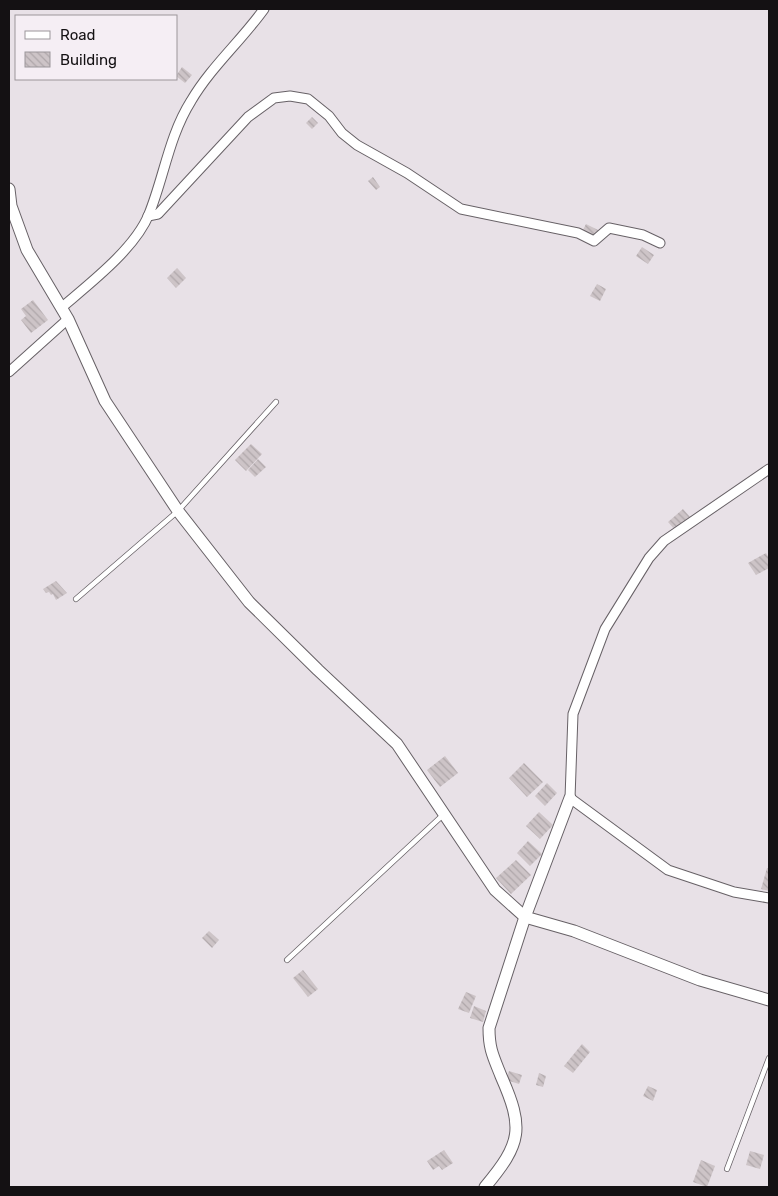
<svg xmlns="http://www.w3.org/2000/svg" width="778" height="1196" font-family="Rubik,sans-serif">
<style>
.building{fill:url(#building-back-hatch)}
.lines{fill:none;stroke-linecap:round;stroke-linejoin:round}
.service-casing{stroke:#676166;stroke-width:6}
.minor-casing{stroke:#676166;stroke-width:11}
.tertiary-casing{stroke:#676166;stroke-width:13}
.service{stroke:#fff;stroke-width:4.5}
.minor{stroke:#fff;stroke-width:9}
.tertiary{stroke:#fff;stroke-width:11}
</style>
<defs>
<pattern id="building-back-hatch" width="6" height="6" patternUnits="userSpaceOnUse" patternTransform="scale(1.25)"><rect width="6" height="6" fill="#cdc4c7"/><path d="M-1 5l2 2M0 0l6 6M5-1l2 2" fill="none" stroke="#afa7aa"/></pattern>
</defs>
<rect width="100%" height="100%" fill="#e8e1e7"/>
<!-- building -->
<g class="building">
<path d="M182,67l10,8 -7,8 -9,-7z"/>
<path d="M312,117l6,6 -6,6 -6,-6z"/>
<path d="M373,177l7,10 -4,3 -8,-9z"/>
<path d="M586,224l14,7 -5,10 -14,-7z"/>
<path d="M642,247l12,8 -6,9 -12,-8z"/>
<path d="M177,268l9,10 -10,10 -9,-10z"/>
<path d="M597,284l9,5 -6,12 -10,-5z"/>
<path d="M33,300l15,20 -17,13 -10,-13 5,-4 -5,-7z"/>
<path d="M251,444l11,10 -16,17 -11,-11z"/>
<path d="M258,459l8,8 -11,10 -7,-7z"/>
<path d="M683,509l7,8 -15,13 -7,-8z"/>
<path d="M766,553l3,5v10l-13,7 -8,-12z"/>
<path d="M56,581l11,12 -11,7 -3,-6 -2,1 -2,-3 -3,1 -3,-4z"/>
<path d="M445,756l13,17 -18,14 -13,-17z"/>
<path d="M524,763l19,19 -16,15 -18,-19z"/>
<path d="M547,783l10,10 -12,13 -10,-10z"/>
<path d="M539,812l14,13 -13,14 -14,-13z"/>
<path d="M528,841l14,13 -12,12 -13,-13z"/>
<path d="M516,860l15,15 -20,19 -15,-16z"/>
<path d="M767,868h2v23l-8,-2z"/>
<path d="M209,931l10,9 -7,8 -10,-10z"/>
<path d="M303,970l15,19 -10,8 -15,-19z"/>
<path d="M466,992l10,4 -7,17 -11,-4z"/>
<path d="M474,1006l12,5 -3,11 -13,-4z"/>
<path d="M582,1044l8,8 -17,21 -9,-7z"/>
<path d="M509,1071l13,4 -3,9 -13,-4z"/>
<path d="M539,1073l7,3 -3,11 -7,-2z"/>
<path d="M648,1086l9,4 -4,11 -10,-5z"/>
<path d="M444,1150l9,13 -11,7 -3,-4 -6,4 -6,-9z"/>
<path d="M750,1151l14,4 -4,14 -14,-4z"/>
<path d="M701,1160l14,6 -8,21 -14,-5z"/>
</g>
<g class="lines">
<defs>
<g id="service">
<path d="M76,599l102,-88 98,-109"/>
<path d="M287,960l156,-145"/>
<path d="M727,1169l42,-111"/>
</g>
<g id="minor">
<path d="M148,216l10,-2 90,-97 26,-19 16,-2 18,3 21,17 13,17 15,12 50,28 54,36 117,24 16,8 15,-13 34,7 17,8"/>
<path d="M61,308c28,-24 74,-59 88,-94 15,-37 20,-78 42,-113 20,-34 50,-60 73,-92"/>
<path d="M9,372l59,-53"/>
<path d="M769,469l-105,72 -15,17 -44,71 -32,85 -3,84 98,72 66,22 35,6"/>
</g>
<g id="tertiary">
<path d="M9,189l2,17 16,44 41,69 37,82 73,110 71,91 69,68 79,74 98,146 30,27 49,14 126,49 69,20"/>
<path d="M485,1187c37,-44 39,-59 16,-111 -8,-20 -12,-27 -12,-48l36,-111 45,-119"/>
</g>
</defs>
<!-- service casing -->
<use href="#service" class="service-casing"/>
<!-- minor casing -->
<use href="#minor" class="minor-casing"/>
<!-- tertiary casing -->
<use href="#tertiary" class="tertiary-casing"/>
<!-- service -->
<use href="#service" class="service"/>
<!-- minor -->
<use href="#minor" class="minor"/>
<!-- tertiary -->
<use href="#tertiary" class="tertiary"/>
</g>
<!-- border -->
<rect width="778" height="1196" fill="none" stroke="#141113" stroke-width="20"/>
<!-- legend -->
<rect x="15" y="15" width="162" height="65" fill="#f5eef4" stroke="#9b969a"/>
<rect x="25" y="31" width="25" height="8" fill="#ffffff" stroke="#9b969a"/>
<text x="60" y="40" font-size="15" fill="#141113">Road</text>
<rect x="25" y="52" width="25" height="15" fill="url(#building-back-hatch)" stroke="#9b969a"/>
<text x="60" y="65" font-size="15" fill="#141113">Building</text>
</svg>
